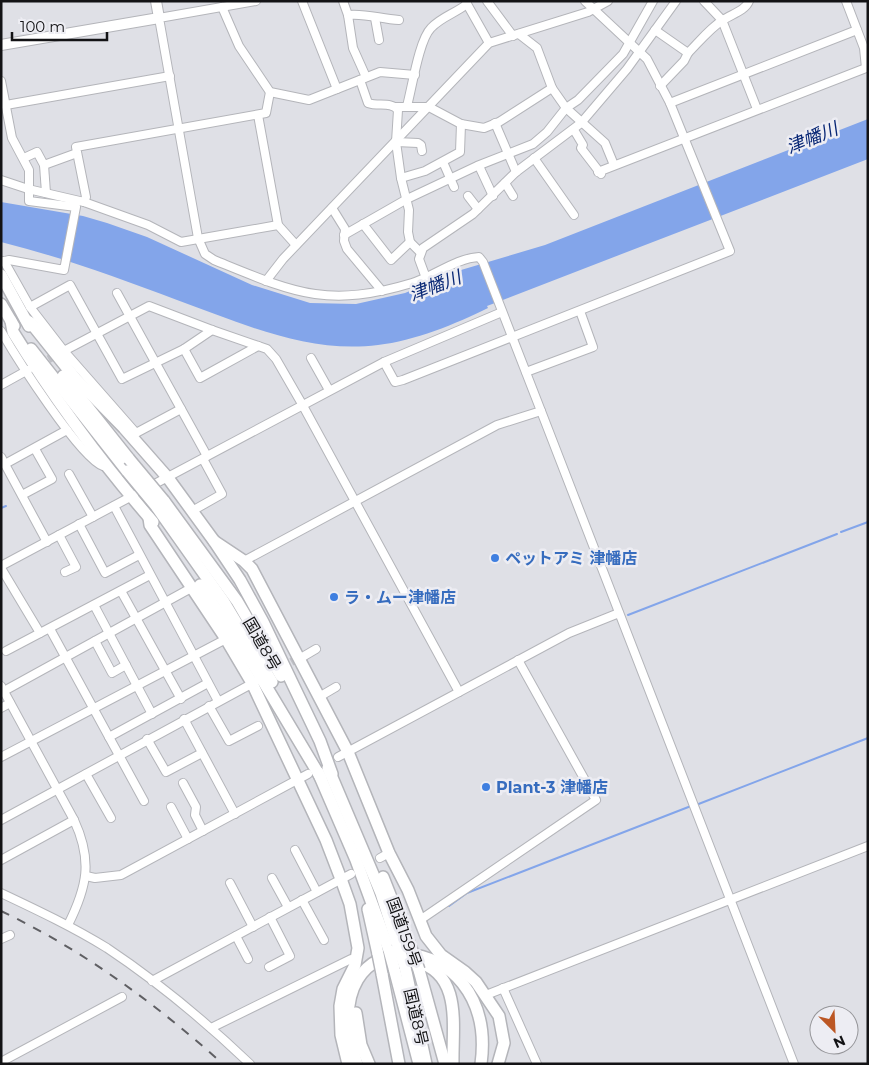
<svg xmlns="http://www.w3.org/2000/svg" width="869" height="1065" font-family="Montserrat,'Noto Sans JP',sans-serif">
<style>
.water{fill:#83a5ea}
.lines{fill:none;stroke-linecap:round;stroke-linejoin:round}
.stream{stroke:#83a5ea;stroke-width:2}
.minor-tunnel{stroke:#c0c1c7;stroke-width:8;stroke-dasharray:8 4;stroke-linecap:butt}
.minor-casing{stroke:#b4b5ba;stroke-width:10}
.major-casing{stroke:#b4b5ba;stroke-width:12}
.highway-casing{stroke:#b4b5ba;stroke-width:14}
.minor{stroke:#fff;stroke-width:8}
.major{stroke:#fff;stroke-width:10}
.highway{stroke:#fff;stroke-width:11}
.rail{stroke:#5f5f63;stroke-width:2;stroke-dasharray:9 9;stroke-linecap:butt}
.highway-bridge-casing{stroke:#b4b5ba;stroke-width:14;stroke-linecap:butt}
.highway-bridge{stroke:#fff;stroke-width:11}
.shop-dot{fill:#3f7fe0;stroke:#ededf3;stroke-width:2}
.labels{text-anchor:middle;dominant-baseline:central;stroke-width:5;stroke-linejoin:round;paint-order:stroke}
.shop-label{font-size:16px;font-weight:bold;fill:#366cbe;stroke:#ededf3;text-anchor:start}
.street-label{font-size:16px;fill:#131315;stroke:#ededf3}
.water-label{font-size:18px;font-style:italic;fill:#082775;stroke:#ededf3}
</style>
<rect width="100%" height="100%" fill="#dfe0e6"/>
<!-- water -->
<path class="water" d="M868,119v40l-381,147 1,2c-32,16 -74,33 -110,37 -71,9 -137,-22 -201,-45 -58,-22 -116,-43 -176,-58v-40l82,14 24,7 40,14 105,48 58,18 46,1 49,-11 56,-23 84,-25z"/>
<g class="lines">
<!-- stream -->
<g class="stream">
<path d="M1,508l5,-2"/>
<path d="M841,532l27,-10"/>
<path d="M628,615l209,-81"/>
<path d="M696,805l172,-67"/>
<path d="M449,906l18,-13 224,-87"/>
</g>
<!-- minor-tunnel -->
<g class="minor-tunnel">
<path d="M38,365l22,-12"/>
<path d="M281,668l12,-7"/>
</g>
<defs>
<g id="minor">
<path d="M302,1l35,88"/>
<path d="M343,1l5,14 5,33 13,29"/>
<path d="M487,1l26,35"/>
<path d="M704,1l18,19 35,89"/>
<path d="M467,4l22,39"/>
<path d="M222,7l17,39 31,46 39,8 71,-28 35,3"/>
<path d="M348,15c17,-2 33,4 51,5"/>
<path d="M375,18l4,22"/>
<path d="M655,30l33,23c11,-11 22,-25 35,-33 9,-6 22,-9 26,-19"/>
<path d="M519,34l18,14 15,40 14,20 39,35 9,22"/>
<path d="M360,80l8,23c10,4 23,-2 30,7l-2,32 5,36 8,32 -1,22 2,10 10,10"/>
<path d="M1,81l11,57 17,32v31l47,6 -12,63 -55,-10 -8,2"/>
<path d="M660,86l24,-25 4,-8"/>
<path d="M670,103l187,-73"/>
<path d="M6,105l164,-29"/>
<path d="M407,106c5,-18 12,-66 24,-78 10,-11 25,-15 36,-24l-1,-3"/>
<path d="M396,107h33l32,17 23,4 15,-6 53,-34"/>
<path d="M258,115l20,110"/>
<path d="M495,123l21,49"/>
<path d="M574,130l9,15 -2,3 20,26"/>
<path d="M396,142l22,1 3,2 1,6"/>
<path d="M24,158l13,-6 7,13 33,-12"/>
<path d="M534,158l40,57"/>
<path d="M443,162l11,25"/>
<path d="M44,165l2,28"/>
<path d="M479,166l14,30"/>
<path d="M598,172l268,-104 -2,-20 -18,-47"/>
<path d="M401,178l24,-7 35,-19 1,-28"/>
<path d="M1,180l27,9 56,13 64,23 33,17 97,-17 18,20"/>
<path d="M505,183l8,13"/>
<path d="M468,196l10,13"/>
<path d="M84,202l2,-5 -10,-50 190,-34 4,-21"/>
<path d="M332,208l13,21 -1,12 3,8 35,42"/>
<path d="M363,224l28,36 19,-18"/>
<path d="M344,235l63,-36 70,-33 56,-22 14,-12 19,-24 12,-8 45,-46 30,-53"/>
<path d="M4,261l26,46 34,44 72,82 -5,3"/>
<path d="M426,278l-7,-19 4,-11 50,-34 43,-42 65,-49 46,-54 49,-68"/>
<path d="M266,281l17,-22 206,-216 99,-31 20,-11"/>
<path d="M117,293l90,163"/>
<path d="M30,307l40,-22 52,94 62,-30 28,-19"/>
<path d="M1,331c15,26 79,127 102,135"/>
<path d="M184,349l16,29 58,-32"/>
<path d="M60,353l89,-47 63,24 55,19 9,10 26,45 157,288"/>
<path d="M311,358l18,32"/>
<path d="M384,362l11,20 8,-2 327,-129 -60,-148 -23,-44 -62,-58"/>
<path d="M526,372l67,-25 -13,-36"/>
<path d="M1,385l27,-15"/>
<path d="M541,411l253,653"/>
<path d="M136,433l45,-24"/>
<path d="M1,457l46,85"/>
<path d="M5,464l62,-34"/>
<path d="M69,474l24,43"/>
<path d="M149,487l235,-125 118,-50"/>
<path d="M22,495l30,-16 -17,-30"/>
<path d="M114,506l104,195"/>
<path d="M192,511l30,-17 -19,-35"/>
<path d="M79,524l26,49 34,-18"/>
<path d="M59,535l17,32 -11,5"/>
<path d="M244,561l253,-136 44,-14 -58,-149 -4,-5c-23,1 -46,20 -67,26 -86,26 -119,9 -198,-23l-9,-6 -7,-16 -39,-220 97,-17"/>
<path d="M1,566l133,-71"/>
<path d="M1,568l39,65"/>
<path d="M121,591l60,108"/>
<path d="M94,605l58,109"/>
<path d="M50,629l94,172"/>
<path d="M95,641l17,32 14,-8"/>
<path d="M6,651l144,-76"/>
<path d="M299,659l17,-10"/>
<path d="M1,686l73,134c19,41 13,67 -6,105"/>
<path d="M4,691l189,-104"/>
<path d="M319,697l17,-10"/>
<path d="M209,706l20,35 29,-15"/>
<path d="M1,708l9,-5"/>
<path d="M184,719l51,95"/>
<path d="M109,737l99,-54"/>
<path d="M147,739l19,33 36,-19"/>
<path d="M1,757l225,-118"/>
<path d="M338,757l231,-124 50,-20"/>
<path d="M86,774l25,44"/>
<path d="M183,783l13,24 -1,8 8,16"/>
<path d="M171,807l17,32"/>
<path d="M1,820l254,-138"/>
<path d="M295,850l22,42"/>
<path d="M380,858l9,-5"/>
<path d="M1,860l73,-40"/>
<path d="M86,876l9,2 26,-3 187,-101"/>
<path d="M272,878l16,29"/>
<path d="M230,883l23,44"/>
<path d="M1,893c36,17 72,34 106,55 51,34 99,74 143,116"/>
<path d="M302,900l22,40"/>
<path d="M420,920l176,-120 -78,-140"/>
<path d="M236,936l12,23"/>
<path d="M1,939l9,-4"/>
<path d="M269,967l21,-11 -20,-39"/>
<path d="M152,981l199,-107"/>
<path d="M503,988l34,76"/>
<path d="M486,995l382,-149"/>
<path d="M211,1028l140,-69 6,1"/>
<path d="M1,1062l121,-65"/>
</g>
<path id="major" d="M1,45l158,-27 -3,-17"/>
<g id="highway">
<path d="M1,275l28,51"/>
<path d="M1,304l13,22"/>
<path d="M26,320l5,3 44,55 49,50 44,50 46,63 26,39 23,42 57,119 12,33"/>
<path d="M11,321l2,11c42,68 88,130 140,190"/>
<path d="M31,349l96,122"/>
<path d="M63,376l66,83"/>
<path d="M164,501l73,100 44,75"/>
<path d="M156,506l68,96 48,80"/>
<path d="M149,518l1,7 76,114 26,44 74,157 15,39 9,25 8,44 -3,17 -12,24 -3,17 1,29 7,29"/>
<path d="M214,541l30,20 8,8 96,183 41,101 19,37 18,46 15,19 24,17 11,10 23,34 5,27 -6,21"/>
<path d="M200,585l51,76 70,117"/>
<path d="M328,768l53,125 16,50"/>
<path d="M318,772l38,88 33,90"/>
<path d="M383,877l28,71"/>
<path d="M368,909l10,45"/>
<path d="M417,962c46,12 35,66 36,102"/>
<path d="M405,967l21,97"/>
<path d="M394,968l25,96"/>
<path d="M419,970l26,94"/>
<path d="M382,974l17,90"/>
<path d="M356,1013l5,32 8,19"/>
<path d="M357,1064c-51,-153 143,-140 124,0"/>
</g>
</defs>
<!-- minor casing -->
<use href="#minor" class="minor-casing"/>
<!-- major casing -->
<use href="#major" class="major-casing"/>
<!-- highway casing -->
<use href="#highway" class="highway-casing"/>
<!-- minor -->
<use href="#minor" class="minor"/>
<!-- major -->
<use href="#major" class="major"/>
<!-- highway -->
<use href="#highway" class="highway"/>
<!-- rail -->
<path class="rail" d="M1,911c82,39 155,93 222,153"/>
<defs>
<g id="highway-bridge">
<path d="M129,459l35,42"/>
<path d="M127,471l29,35"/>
<path d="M397,943l8,24"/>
<path d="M411,948l8,22"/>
<path d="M389,950l5,18"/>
<path d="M378,954l4,20"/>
</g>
</defs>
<!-- highway-bridge casing -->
<use href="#highway-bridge" class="highway-bridge-casing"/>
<!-- highway-bridge -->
<use href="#highway-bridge" class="highway-bridge"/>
</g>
<!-- markers -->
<g class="shop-dot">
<circle cx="495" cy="558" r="5"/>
<circle cx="334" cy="597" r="5"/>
<circle cx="486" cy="787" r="5"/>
</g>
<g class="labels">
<!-- shop labels -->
<g class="shop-label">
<text x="505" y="558">ペットアミ 津幡店</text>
<text x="344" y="597">ラ・ムー津幡店</text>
<text x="496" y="787">Plant-3 津幡店</text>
</g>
<!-- street labels -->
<g class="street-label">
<text transform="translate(262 644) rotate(60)">国道8号</text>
<text transform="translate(404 932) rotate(70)">国道159号</text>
<text transform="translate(416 1017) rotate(77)">国道8号</text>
</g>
<!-- water labels -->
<g class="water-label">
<text transform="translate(812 138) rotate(-22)">津幡川</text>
<text transform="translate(435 286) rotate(-21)">津幡川</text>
</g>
</g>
<!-- border -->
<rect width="869" height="1065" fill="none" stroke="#131315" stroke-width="5"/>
<!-- north arrow -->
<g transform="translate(834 1030) rotate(156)"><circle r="24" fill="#ededf3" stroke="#96969a"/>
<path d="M0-4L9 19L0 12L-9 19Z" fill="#bc5724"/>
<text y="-8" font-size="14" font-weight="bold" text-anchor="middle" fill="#131315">N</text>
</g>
<!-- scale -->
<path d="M12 32v8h95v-8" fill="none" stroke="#131315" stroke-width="2.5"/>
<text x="20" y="32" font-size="15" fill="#131315" stroke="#ededf3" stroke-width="4" paint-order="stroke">100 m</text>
</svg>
